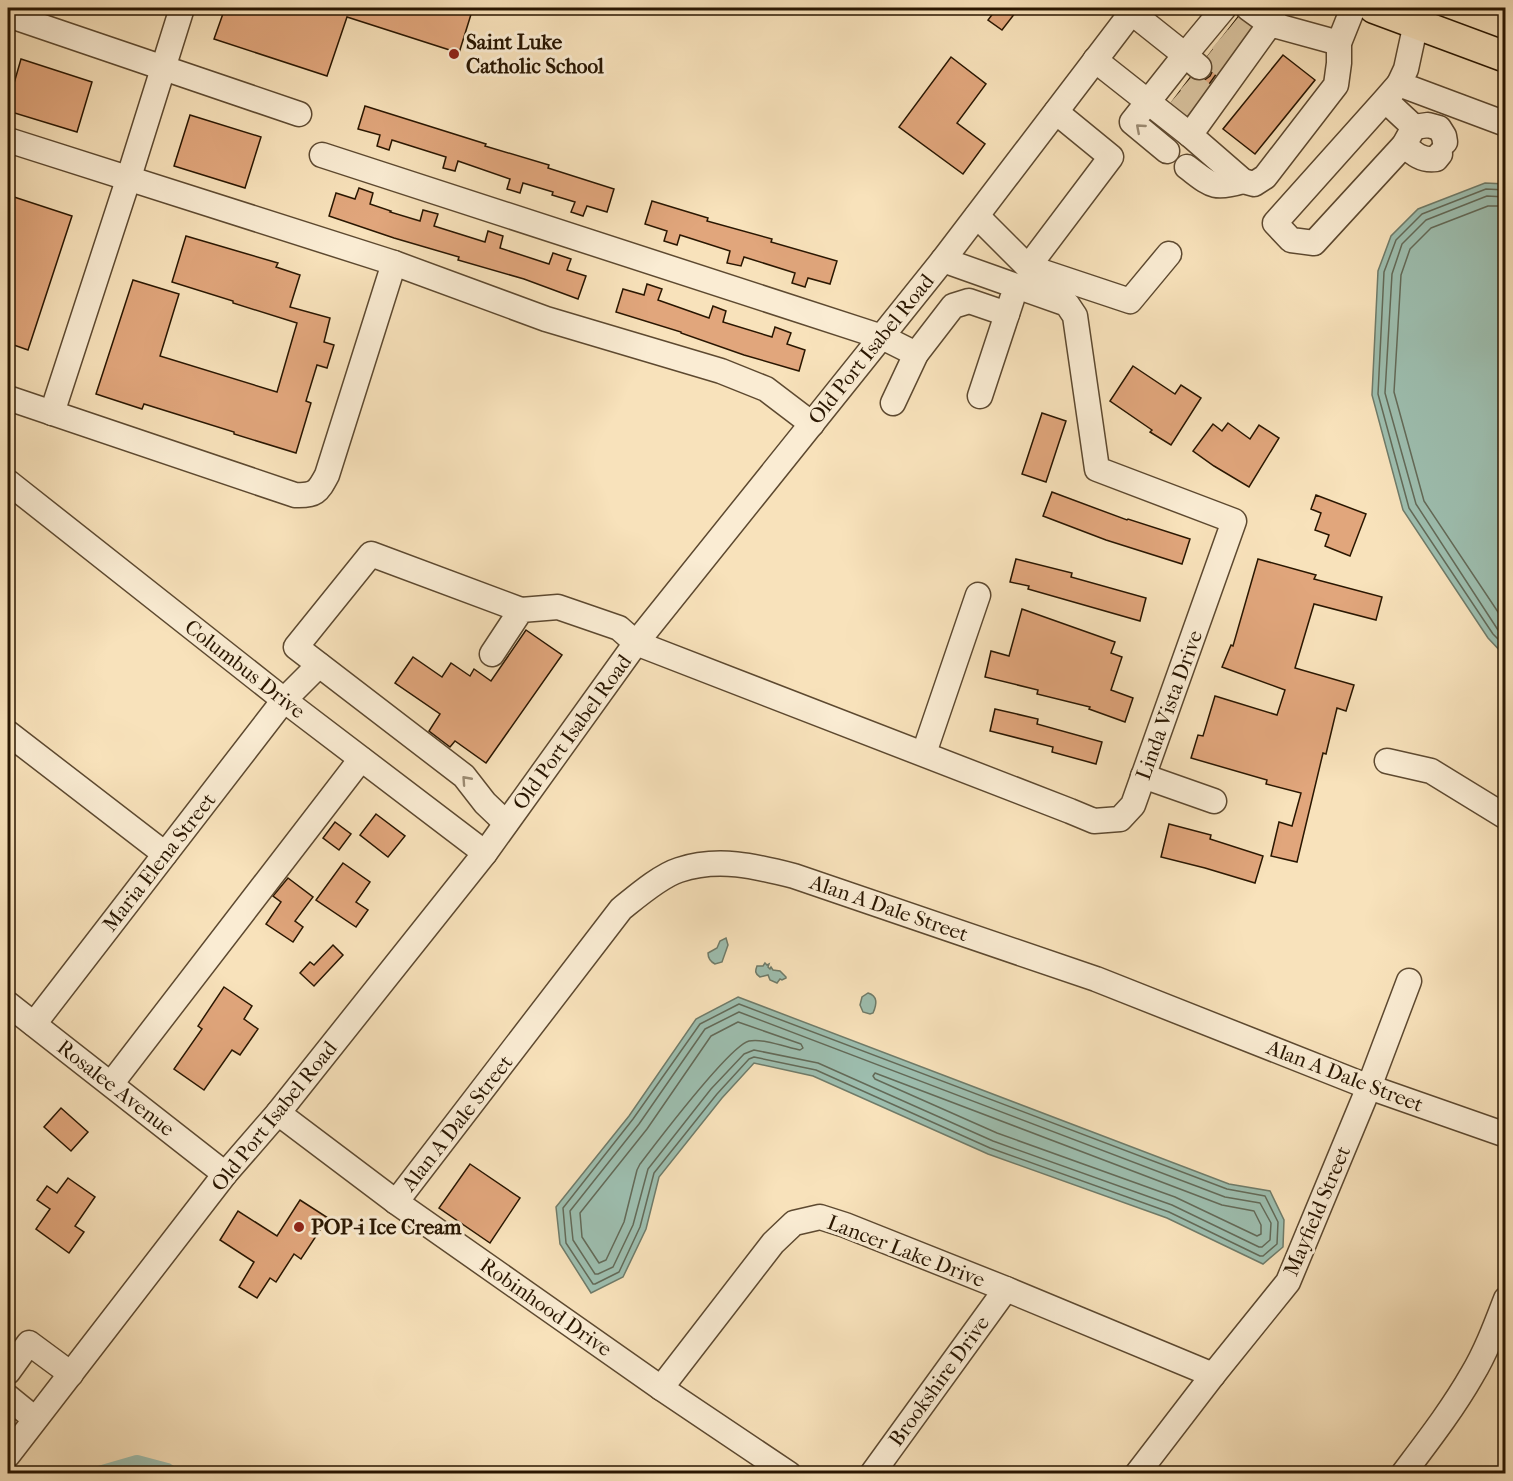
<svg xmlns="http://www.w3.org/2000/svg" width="1513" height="1481" font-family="'IM FELL French Canon',serif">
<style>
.water{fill:#9dbeaf;stroke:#6f7b69;stroke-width:1.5}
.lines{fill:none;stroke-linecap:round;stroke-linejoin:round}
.shore{stroke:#636a58;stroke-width:1.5}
.canal{stroke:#9dbeaf;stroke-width:16}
.building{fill:#e1a67c;stroke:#291601;stroke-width:1.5}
.minor-tunnel{stroke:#d9c39f;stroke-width:24;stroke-dasharray:24 12;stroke-linecap:butt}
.minor-casing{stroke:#5d4930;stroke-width:27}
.major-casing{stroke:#291601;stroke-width:33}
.minor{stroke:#faecd3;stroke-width:24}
.major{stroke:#f8e2bb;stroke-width:30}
.oneway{stroke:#9c8c74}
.poi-dot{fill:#8f2418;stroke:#faecd3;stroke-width:2}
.labels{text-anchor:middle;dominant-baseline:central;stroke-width:6;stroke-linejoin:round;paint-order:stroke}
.poi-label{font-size:21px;font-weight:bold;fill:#291601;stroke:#faecd3;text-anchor:start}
.street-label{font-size:21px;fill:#291601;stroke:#faecd3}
</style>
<rect width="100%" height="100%" fill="#f8e2bb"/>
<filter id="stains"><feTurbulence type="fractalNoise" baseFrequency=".00333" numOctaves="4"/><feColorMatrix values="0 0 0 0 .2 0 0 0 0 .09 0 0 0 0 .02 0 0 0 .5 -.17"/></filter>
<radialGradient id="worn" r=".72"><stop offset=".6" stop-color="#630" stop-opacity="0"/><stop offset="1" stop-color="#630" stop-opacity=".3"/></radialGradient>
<!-- water -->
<g class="water">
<path d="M1485,183l21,1 -1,472 -17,-18 -85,-128 -31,-115 6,-124 13,-35 27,-27z"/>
<path d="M726,938l2,7 -6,17 -7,2c-4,-2 -7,-6 -7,-11l9,-5 3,-7z"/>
<path d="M765,963l2,2 2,-1 -1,3 2,2 1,-2 2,3 7,1 6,6v1l-4,2 -2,-1 -3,4 -7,-3 -2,-5 -8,2c-5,-3 -5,-6 -3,-11h6z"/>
<path d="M868,993c10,3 9,11 5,20l-3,1 -7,-2 -3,-7 2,-8z"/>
<path d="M738,997l491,187 41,7 14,29 -1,27 -20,17 -96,-46 -179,-64 -175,-78 -59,-13 -32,35 -63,79 -13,52 -23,48 -32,16 -31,-49 -4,-37 73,-91 67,-97z"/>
</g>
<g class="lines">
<!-- shore -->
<g class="shore">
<path d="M1506,190l-20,-1 -64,25 -26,26 -12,32 -6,122 31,114 84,126 13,13"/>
<path d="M1506,197l-19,-1 -61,24 -24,24 -10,30 -7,119 31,111 82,126 8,7"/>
<path d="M1506,206h-18l-57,22 -21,21 -9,26 -7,117 30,109 82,123"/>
<path d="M739,1004l488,185 38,7 13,26 -1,22 -14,12h-3l-91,-44 -179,-64 -174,-78 -62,-13 -5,2 -32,35 -63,79 -14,54 -21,45 -24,12h-2l-27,-41 -3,-35 70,-89 67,-95z"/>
<path d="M739,1012l486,185 35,6 11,20 -1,17 -8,7h-3l-87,-42 -179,-64 -175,-78 -64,-13 -10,4 -33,35 -63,80 -15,56 -20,42 -15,7h-3l-22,-34 -3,-29 69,-87 66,-95z"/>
<path d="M738,1022l63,22 2,4 -3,2c-14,-3 -38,-12 -51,-9 -20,5 -92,101 -109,123l-3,6 -13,52 -18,38 -7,3 -17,-26 -2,-24 67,-84 64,-93z"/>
<path d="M875,1073l347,132 32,6 7,14v9l-4,2 -82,-39 -178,-64 -122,-54 -2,-3z"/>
</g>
<!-- canal -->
<path class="canal" d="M99,1474l38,-11 30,8 5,3"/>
</g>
<!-- building -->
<g class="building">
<path d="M225,8h248l-14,45 -112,-36 -20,59 -113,-37z"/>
<path d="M997,8h22l-17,22 -14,-10z"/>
<path d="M1238,17l12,10 -63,88 -15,-13 18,-24 7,3h6l7,-5 3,-6v-7l-5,-7z"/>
<path d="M1283,55l32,25 -60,74 -32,-25z"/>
<path d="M951,57l35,27 -29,39 28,21 -22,30 -64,-47z"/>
<path d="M21,59l71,23 -15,50 -69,-21v-7z"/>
<path d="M365,106l121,38 -1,2 64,19 -1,3 66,21 -7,23 -20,-6 -4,10 -12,-4 4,-10 -23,-7 1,-3 -30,-9 -3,10 -13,-4 3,-10 -52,-18 -3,10 -12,-3 3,-11 -54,-17 -3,10 -12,-4 3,-11 -22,-6z"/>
<path d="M190,115l71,22 -16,51 -71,-22z"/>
<path d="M359,188l14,5 -3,11 21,7 -1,1 30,9 3,-11 15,4 -4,12 51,16 3,-11 15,5 -3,12 49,16 4,-11 18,6 -4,11 19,6 -8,23 -54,-20 -66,-19 1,-3 -65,-19 -65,-22 7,-23 19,6z"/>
<path d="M8,195l64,21 -44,134 -20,-7z"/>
<path d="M652,201l56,17 -1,3 65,18 -1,3 66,19 -7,23 -22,-6 -3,9 -13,-4 3,-10 -51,-16 -3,9 -14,-3 3,-12 -50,-16 -3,10 -13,-4 3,-10 -22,-7z"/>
<path d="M186,236l92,27 -2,4 24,8 -10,32 40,11 -6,24 10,3 -7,23 -10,-3 -11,36 5,2 -15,50 -62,-19v-2l-90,-28 -2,5 -46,-15 37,-114 46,14 -19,62 117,36 20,-69 -64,-20v-2l-61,-19z"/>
<path d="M647,284l15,5 -4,11 51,18 4,-12 13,5 -3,11 49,15 3,-10 16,6 -4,11 18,6 -6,21 -55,-16 -63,-22v-1l-65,-20 7,-23 21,6z"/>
<path d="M1133,366l42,28 6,-9 20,13 -30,47 -21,-13 2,-2 -42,-29z"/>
<path d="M1042,413l24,8 -20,61 -24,-8z"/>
<path d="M1228,423l22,16 9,-14 20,13 -30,49 -35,-21 -21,-15 20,-27 9,7z"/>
<path d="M1052,492l75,28 1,-1 62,20 -8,25 -76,-24 -63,-24z"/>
<path d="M1316,495l50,19 -16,42 -25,-10 4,-11 -14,-5 6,-17 -10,-4z"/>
<path d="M1016,559l56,14 -1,4 75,21 -6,23 -112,-32 1,-3 -19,-4z"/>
<path d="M1258,559l58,16 -2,4 68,18 -6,23 -62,-16 -19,64 59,17 -8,26 -9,-3 -11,46 -3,-1 -26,109 -26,-6 8,-34 13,4 9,-33 -35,-9 1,-4 -76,-22 7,-23 5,1 12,-40 62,19 8,-25 -63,-23 9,-22 2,1z"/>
<path d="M1022,609l93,33 -4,11 11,4 -11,33 22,8 -8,24 -36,-13 1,-2 -53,-13 1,-4 -53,-13 6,-26 18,5z"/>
<path d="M526,630l36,25 -76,108 -31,-22 -5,6 -21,-16 11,-17 -45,-31 18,-26 29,20 9,-14 19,13 4,-7 17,12z"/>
<path d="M995,709l43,10 -1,5 65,18 -6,22 -44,-12 1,-5 -63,-16z"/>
<path d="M376,814l29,22 -17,21 -28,-22z"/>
<path d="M335,822l16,12 -12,16 -16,-12z"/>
<path d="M1169,824l42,11 -1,4 53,17 -8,27 -50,-15 -44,-11z"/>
<path d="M343,863l27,19 -14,20 12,8 -12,17 -40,-27z"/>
<path d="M288,878l25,19 -18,24 8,6 -10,15 -27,-18 15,-22 -8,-6z"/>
<path d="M333,945l10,10 -29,31 -14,-13 10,-11 4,3z"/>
<path d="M224,987l28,19 -8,13 14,10 -18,26 -8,-5 -28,40 -30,-21 28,-40 -4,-3z"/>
<path d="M61,1108l27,24 -17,19 -27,-24z"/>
<path d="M470,1164l50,34 -30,45 -51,-35z"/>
<path d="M68,1178l27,19 -20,29 9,6 -15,21 -33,-24 14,-20 -13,-9 10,-14 10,7z"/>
<path d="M300,1200l28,18 -27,41 -7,-5 -18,28 -6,-4 -13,20 -18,-11 15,-25 -34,-22 18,-29 39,25z"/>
</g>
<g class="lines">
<!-- minor-tunnel -->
<g class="minor-tunnel">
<path d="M1232,25l16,13"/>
<path d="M1220,39l16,14"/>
<path d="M1209,54l16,13"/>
<path d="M1188,81l16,14"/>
<path d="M1177,95l16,14"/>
</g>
<defs>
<g id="minor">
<path d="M1248,8l22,16 5,-16"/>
<path d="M1131,12l54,43 39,-47"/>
<path d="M8,15l291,99"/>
<path d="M1416,23l-10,46 -7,15 107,40"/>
<path d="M1095,60l95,75 53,46 11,3 11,-7 71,-92 3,-22v-20l14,-35"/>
<path d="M1385,100l29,27 -10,18 -90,98 -23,-3 -16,-17 110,-123 14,-16"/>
<path d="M1414,127l14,-2 11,3 5,8 1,6"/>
<path d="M1190,135l80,-111 69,19"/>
<path d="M8,140l386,123 152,56 175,52 45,18 46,35"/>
<path d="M1404,145c10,9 18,16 32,14l4,-5"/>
<path d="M1167,151l-35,-29 53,-67 14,12"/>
<path d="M322,155l560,182 34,17"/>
<path d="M1187,167c24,18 26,23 56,14"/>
<path d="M977,216l51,51 102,34 39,-47"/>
<path d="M1028,267l83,-110 -55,-45"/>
<path d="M980,396l32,-97"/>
<path d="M8,398l287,97c20,1 23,-3 32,-20l67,-212"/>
<path d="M893,403l23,-49 37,-48 16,-5 38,13"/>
<path d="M52,413l76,-233 54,-172"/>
<path d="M8,482l276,218 201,153"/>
<path d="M492,654l29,-44 37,-3 61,21 17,15 434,168 24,10 26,-2 13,-14 101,-284 -137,-52 -22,-153 -8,-12 -124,-44"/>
<path d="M8,733l157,121"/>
<path d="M924,753l54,-158"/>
<path d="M1387,761l44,10 75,46"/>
<path d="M1143,776l71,25"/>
<path d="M506,823l-21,-20 -21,-27 -168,-129 75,-93 150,56"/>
<path d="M8,1004l217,170"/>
<path d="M34,1024l250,-324 35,-35"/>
<path d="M111,1084l250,-325"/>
<path d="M278,1113l118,89 265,186 128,86"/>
<path d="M396,1202l225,-293c15,-12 39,-33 58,-39 39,-13 76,-4 115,6l302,103 273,108 137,48"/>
<path d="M8,1372l21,-29 42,31"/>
<path d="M661,1388l112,-145 21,-20 26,-6 25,8 161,64 207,86"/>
<path d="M8,1397l27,22"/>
<path d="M8,1455l217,-281 53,-61 207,-260 151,-210 307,-383 192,-252"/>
<path d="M872,1474l134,-185"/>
<path d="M1137,1474l76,-99 75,-93 81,-195 40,-106"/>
<path d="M1403,1474c24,-32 49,-64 69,-99 14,-23 24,-50 34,-76"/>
</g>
<path id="major" d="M1374,8l132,49"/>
</defs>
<!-- minor casing -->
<use href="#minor" class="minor-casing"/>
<!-- major casing -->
<use href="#major" class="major-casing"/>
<!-- minor -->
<use href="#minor" class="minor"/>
<!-- major -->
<use href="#major" class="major"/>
</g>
<!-- one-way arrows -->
<defs><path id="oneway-chevron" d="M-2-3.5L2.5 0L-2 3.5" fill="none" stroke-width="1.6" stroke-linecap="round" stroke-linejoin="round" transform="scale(1.5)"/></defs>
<g class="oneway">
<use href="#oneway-chevron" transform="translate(1140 128) rotate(-139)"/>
<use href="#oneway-chevron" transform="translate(466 780) rotate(-132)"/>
</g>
<!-- markers -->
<g class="poi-dot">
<circle cx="454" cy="54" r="6"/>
<circle cx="299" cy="1227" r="6"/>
</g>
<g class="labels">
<!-- poi labels -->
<g class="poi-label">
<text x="466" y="42">Saint Luke<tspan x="466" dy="24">Catholic School</tspan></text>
<text x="311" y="1227">POP-i Ice Cream</text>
</g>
<!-- street labels -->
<g class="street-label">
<text transform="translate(871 349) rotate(-51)">Old Port Isabel Road</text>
<text transform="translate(245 669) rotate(38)">Columbus Drive</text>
<text transform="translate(1169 705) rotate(-70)">Linda Vista Drive</text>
<text transform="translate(572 732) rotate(-54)">Old Port Isabel Road</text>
<text transform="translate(159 862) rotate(-52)">Maria Elena Street</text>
<text transform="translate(889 908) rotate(19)">Alan A Dale Street</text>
<text transform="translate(1345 1076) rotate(21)">Alan A Dale Street</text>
<text transform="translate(116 1088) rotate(38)">Rosalee Avenue</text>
<text transform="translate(274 1116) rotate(-51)">Old Port Isabel Road</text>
<text transform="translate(457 1123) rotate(-52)">Alan A Dale Street</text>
<text transform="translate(1317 1211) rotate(-67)">Mayfield Street</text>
<text transform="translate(906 1251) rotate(21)">Lancer Lake Drive</text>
<text transform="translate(546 1307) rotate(35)">Robinhood Drive</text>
<text transform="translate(939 1381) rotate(-54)">Brookshire Drive</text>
</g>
</g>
<!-- margin -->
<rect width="1513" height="1481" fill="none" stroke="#f8e2bb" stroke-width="30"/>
<rect x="9" y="9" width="1495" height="1463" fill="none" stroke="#291601" stroke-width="3"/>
<rect x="15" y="15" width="1483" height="1451" fill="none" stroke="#291601" stroke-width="1.5"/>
<rect width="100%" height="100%" filter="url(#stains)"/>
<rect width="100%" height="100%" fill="url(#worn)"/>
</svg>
